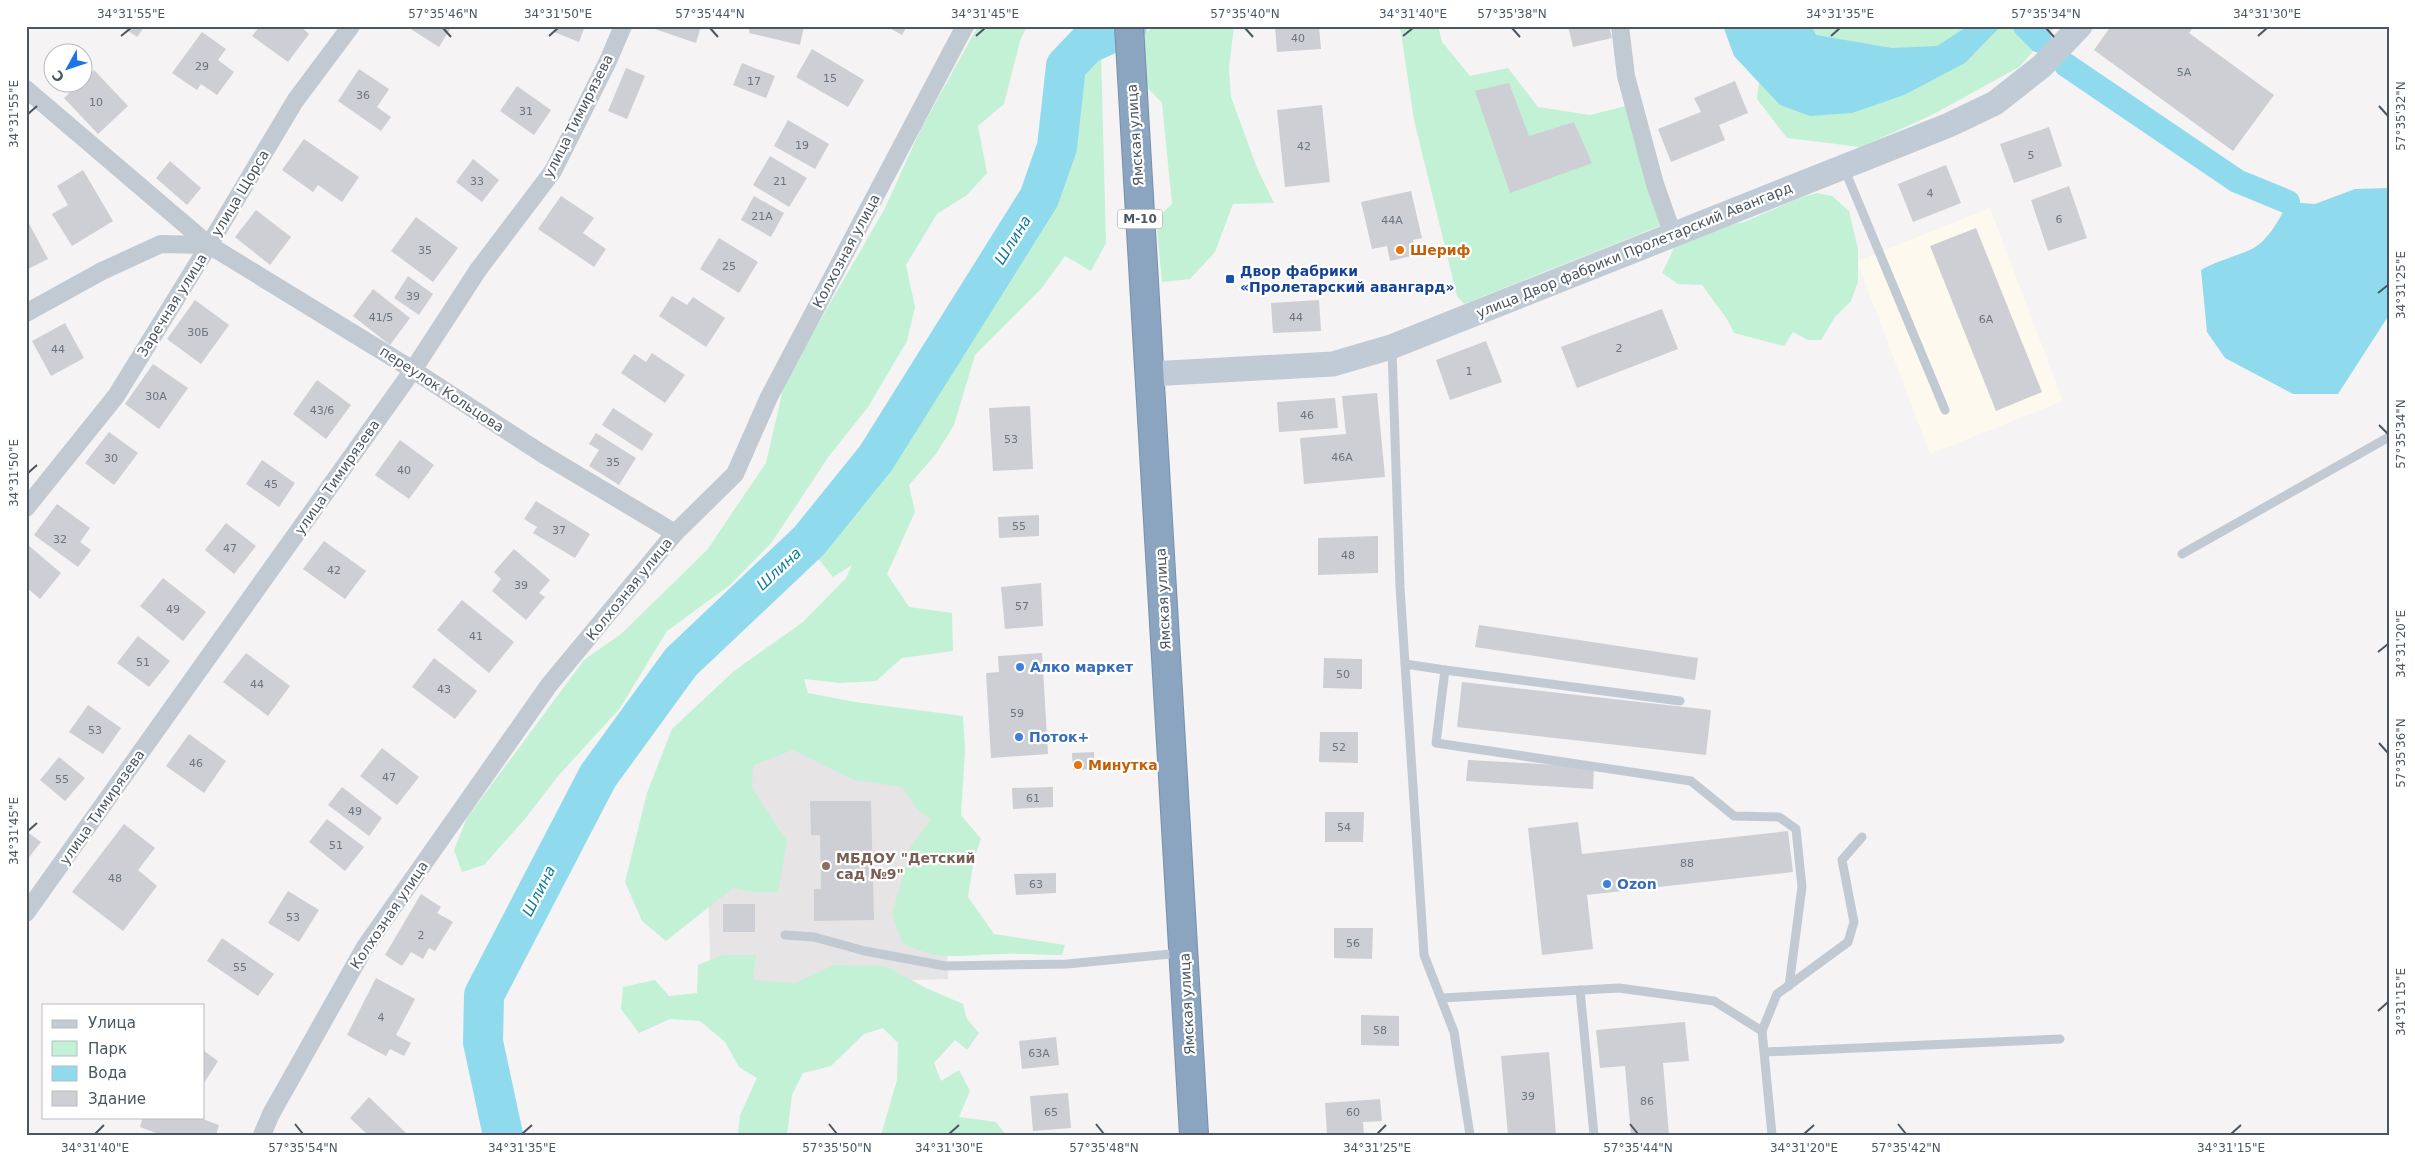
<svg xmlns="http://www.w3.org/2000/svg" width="2415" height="1161" font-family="'DejaVu Sans',sans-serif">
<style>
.commercial{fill:#fdf9ef}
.education{fill:#e6e4e5}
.green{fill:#c3f1d5}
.water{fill:#90daee}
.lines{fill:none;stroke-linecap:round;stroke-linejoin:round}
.canal{stroke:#90daee;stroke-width:24}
.river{stroke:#90daee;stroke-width:40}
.building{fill:#cdcfd5}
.highway-casing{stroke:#7690ad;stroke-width:30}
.lane{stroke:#c1cad2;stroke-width:9}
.street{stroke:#c1cad2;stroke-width:18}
.secondary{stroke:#c1cbd6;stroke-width:25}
.highway{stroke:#8ba5c1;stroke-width:28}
.ticks{fill:none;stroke:#4a5661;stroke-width:2}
.food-dot{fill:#e8710a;stroke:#fff;stroke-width:2}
.transit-dot{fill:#1a4fb4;stroke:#fff;stroke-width:2}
.shop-dot{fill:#3f7fe0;stroke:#fff;stroke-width:2}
.education-dot{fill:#8d6e63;stroke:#fff;stroke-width:2}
.labels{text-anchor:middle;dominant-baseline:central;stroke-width:4.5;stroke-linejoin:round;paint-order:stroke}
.number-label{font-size:11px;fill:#6b747e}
.shield{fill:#fff;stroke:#808990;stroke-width:1}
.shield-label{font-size:12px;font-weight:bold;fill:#4a5661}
.street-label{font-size:14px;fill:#4a5661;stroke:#fff}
.food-label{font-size:14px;font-weight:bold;fill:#c56008;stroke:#fff;text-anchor:start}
.transit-label{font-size:14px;font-weight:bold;fill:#164399;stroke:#fff;text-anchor:start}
.shop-label{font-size:14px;font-weight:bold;fill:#366cbe;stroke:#fff;text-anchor:start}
.education-label{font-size:14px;font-weight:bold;fill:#785e54;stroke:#fff;text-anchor:start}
.water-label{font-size:15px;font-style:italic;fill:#0c7c9b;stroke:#fff}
.neatline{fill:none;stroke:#4a5661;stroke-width:2}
.ticks-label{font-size:12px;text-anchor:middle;fill:#4a5661}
</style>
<rect width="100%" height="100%" fill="#f5f3f3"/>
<!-- commercial -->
<path class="commercial" d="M1990,208l73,193 -133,53 -73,-193z"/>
<!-- education -->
<path class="education" d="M941,746l7,233 -237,7 -7,-233z"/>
<!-- green -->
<g class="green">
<path d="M978,26h49l-7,15 -16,63 -26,22 9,47 -20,22 -30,19 -31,51 9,42 -8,34 -39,66 -39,49 -57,86 -42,43 -63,46 -47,77 -61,67 -35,45 -40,45 -22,7 -8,-22 13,-32 117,-158 37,-26 86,-84 59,-87 19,-82 99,-171 37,-81z"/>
<path d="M1155,26h79l-5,42 2,29 26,71 17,35 -41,1 -18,48 -25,27 -28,3 -6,-63 16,-15 -10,-101 -18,-19v-50z"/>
<path d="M1400,26h38l4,16 28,34 38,-8 30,39 52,8 36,-9 36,119 -198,79 -7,-8 -43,-176z"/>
<path d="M1765,26h291l-37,41 -87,48 -71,32 -74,-9 -30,-39z"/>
<path d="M1101,54l5,189 -15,28 -26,-15 -24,33 -66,66 -21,70 -18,29 -27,31 6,27 -28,62 22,33 43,6 1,38 -51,7 -26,23 -36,2 -36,-4 4,14 47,9 108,14 2,34 -4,65 20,24 -7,20 -6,38 26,37 71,11 -3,10c-21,0 -41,-2 -62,-1 -40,1 -60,8 -98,-11l-10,-29 19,-68 20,-26 -13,-10 -16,-23 -48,-7 -61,-30 -40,15 -1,23 35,53 -9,51h-23l-22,-4 -67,53 -24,-20 -17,-39 22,-89 25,-64 62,-58 69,-49 43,-44 6,-13 -19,12 -17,-21 50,-65 52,-75 39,-68 83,-129 25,-44 7,-67 1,-38z"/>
<path d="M1817,193l15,3 17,15 9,38v33l-7,19 -16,16 -14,23h-13l-15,-8 -9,14 -50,-13 -7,-14 -25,-34 -24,-1 -16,-11 13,-27 29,-15 40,-9 53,-23z"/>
<path d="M723,955h33l-3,25 42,3 39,-18 51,1 41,22 37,16 4,15 12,14 -12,17 -12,-10 -21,23 7,18 18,-11 11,21 -11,26 37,5 10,13h-125l16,-55 1,-37 -15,-15 -19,6 -33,32 -28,7 -11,22 -5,40h-49l2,-20 17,-37 -18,-11 -14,-25 -25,-21 -30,-2 -31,14 -18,-24 2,-22 32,-7 14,16 28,-3 1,-28z"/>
</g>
<!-- water -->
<g class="water">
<path d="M1723,26h88l5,9 76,13 45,-2 31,-20h33l-36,37 -61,32 -52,18 -42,3 -30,-11 -46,-49z"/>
<path d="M2389,188v127l-51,79h-45l-68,-36 -18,-26 -6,-62c18,-10 33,-13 51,-21 16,-8 29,-32 36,-47l27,2 40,-15z"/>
</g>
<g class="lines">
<!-- canal -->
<g class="canal">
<path d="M2025,26l15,15"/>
<path d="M2066,65l171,116 51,21"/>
</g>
<!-- river -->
<path class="river" d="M503,1135l-20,-93 1,-47 114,-219 83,-114 128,-121 67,-83 163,-260 18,-51 9,-81 21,-22 40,-18"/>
</g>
<!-- building -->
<g class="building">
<path d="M121,26h24l-8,11z"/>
<path d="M260,26h40l9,8 -21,28 -36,-26z"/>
<path d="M406,26h46l-13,21z"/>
<path d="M556,26h29l-6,16 -25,-10z"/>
<path d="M652,26h49l-5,17 -44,-15z"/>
<path d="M750,26h54l-4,19 -51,-12z"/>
<path d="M886,26h21l-5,9z"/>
<path d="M1275,26h44l2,23 -44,3z"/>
<path d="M1568,26h41l3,12 -39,9z"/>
<path d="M2111,26h83l-5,7 85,62 -41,56 -139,-101z"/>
<path d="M202,32l24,17 -8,11 16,12 -17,23 -16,-11 -4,6 -25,-17z"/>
<path d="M812,49l52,31 -16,27 -52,-30z"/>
<path d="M742,63l33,13 -9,22 -33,-13z"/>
<path d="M626,68l19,8 -18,43 -19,-8z"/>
<path d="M359,69l30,20 -12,18 14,10 -10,14 -43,-30z"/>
<path d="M94,70l34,36 -30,28 -34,-36z"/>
<path d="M1735,81l13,32 -29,12 6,15 -54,22 -13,-33 43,-17 -7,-14z"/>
<path d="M1509,83l20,53 45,-14 18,41 -82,30 -35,-102z"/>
<path d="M517,86l34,24 -17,25 -34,-24z"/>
<path d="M1322,105l8,77 -45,5 -8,-77z"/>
<path d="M788,120l41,24 -14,25 -41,-23z"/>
<path d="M2049,127l13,39 -48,17 -14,-39z"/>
<path d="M304,139l55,38 -17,25 -24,-17 -5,7 -31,-22z"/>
<path d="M770,156l37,22 -18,29 -36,-22z"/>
<path d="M473,159l26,21 -17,22 -26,-20z"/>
<path d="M170,161l31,27 -14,17 -31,-27z"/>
<path d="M1946,165l15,38 -48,19 -15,-38z"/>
<path d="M83,170l30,51 -41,25 -20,-32 16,-9 -11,-19z"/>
<path d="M2069,186l18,52 -39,13 -17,-51z"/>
<path d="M1411,191l11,47 -9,2 3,15 -26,6 -3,-15 -15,3 -11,-47z"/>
<path d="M561,196l33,22 -11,15 23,16 -12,18 -56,-38z"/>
<path d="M754,196l30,17 -13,24 -30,-17z"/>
<path d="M256,210l35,27 -21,28 -35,-28z"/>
<path d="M416,217l42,31 -25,34 -42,-31z"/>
<path d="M26,218l22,41 -22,11z"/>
<path d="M1976,228l66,164 -46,19 -66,-165z"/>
<path d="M719,238l39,24 -19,31 -39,-24z"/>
<path d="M408,276l25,18 -14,21 -25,-17z"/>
<path d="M373,289l37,29 -20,27 -37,-29z"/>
<path d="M672,296l15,9 6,-8 32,21 -19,29 -47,-31z"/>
<path d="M195,300l34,25 -28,39 -34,-25z"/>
<path d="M1319,300l2,31 -48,2 -2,-30z"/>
<path d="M1662,309l16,40 -101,39 -16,-41z"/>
<path d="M65,323l19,35 -33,18 -19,-35z"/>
<path d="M1486,341l16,41 -52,18 -14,-40z"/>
<path d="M652,353l33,22 -20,28 -44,-30 13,-19 12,8z"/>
<path d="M153,364l35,24 -29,41 -34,-25z"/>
<path d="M317,380l34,25 -25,34 -33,-25z"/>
<path d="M1377,393l8,84 -81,7 -4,-46 46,-4 -4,-38z"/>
<path d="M1335,398l3,30 -59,4 -2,-30z"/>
<path d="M1030,406l3,63 -40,2 -4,-63z"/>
<path d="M613,408l40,26 -11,17 -40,-26z"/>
<path d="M109,432l29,21 -24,32 -29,-22z"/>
<path d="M596,433l40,25 -17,27 -30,-19 10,-16 -10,-6z"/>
<path d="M400,440l34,25 -25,34 -34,-24z"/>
<path d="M262,460l33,23 -16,24 -33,-23z"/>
<path d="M536,501l54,33 -15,24 -42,-25 4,-6 -13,-8z"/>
<path d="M57,504l33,24 -10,14 11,8 -13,17 -44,-32z"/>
<path d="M1039,515v21l-40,2 -1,-21z"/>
<path d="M226,523l30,23 -22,28 -29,-24z"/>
<path d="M1378,536v37l-60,2v-37z"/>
<path d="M324,541l42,30 -21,28 -42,-30z"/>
<path d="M28,545l33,28 -21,26 -14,-12v-39z"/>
<path d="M514,549l36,31 -11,13 6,4 -19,23 -34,-29 9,-12 -7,-7z"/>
<path d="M163,578l43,34 -23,29 -43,-35z"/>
<path d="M1041,583l2,43 -38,3 -4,-42z"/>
<path d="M462,600l52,42 -25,31 -52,-43z"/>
<path d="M1479,625l219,33 -3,22 -220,-33z"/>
<path d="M138,636l32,25 -21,26 -32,-24z"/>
<path d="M246,653l44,33 -22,30 -45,-34z"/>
<path d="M1042,653l6,101 -57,4 -5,-85 13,-1 -1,-16z"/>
<path d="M434,658l43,33 -22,28 -43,-32z"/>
<path d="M1324,658l38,1v30l-39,-1z"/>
<path d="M1462,682l249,28 -5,45 -249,-28z"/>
<path d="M88,705l33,23 -18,26 -34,-22z"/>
<path d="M1320,732h38v31l-39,-1z"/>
<path d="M189,734l37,27 -22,32 -38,-27z"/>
<path d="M382,748l37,29 -22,28 -37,-29z"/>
<path d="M1094,752v17l-21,1 -1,-17z"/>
<path d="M59,757l26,21 -20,23 -25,-21z"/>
<path d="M1468,760l126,7 -1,22 -127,-8z"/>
<path d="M342,787l40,31 -13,18 -41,-31z"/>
<path d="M1053,787v20l-40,2 -1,-21z"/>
<path d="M810,801h61l3,119 -60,1v-32h7l-1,-54h-9z"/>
<path d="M1325,812h39l-1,30h-38z"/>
<path d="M327,819l37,28 -19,24 -36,-29z"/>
<path d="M1578,822l4,32 206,-23 5,41 -206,23 6,54 -51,6 -14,-127z"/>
<path d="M124,824l31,24 -17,22 19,16 -34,45 -51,-39z"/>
<path d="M26,831l15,11 -15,19z"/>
<path d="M1056,873v20l-40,2 -2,-21z"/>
<path d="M288,891l31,19 -20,32 -31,-19z"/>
<path d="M421,894l20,13 -4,6 16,9 -18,29 -6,-3 -6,11 -12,-7 -9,14 -17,-11z"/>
<rect x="723" y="904" width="32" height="28"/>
<path d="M1334,928h39l-1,31 -38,-1z"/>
<path d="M222,938l52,36 -16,22 -51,-35z"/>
<path d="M376,978l39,21 -19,36 15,8 -7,13 -14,-7 -4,7 -39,-21z"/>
<path d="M1361,1015l38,1v30l-38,-1z"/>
<path d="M1685,1022l4,39 -26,2 6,72h-38l-6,-69 -25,2 -4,-38z"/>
<path d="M1056,1037l3,28 -37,4 -3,-28z"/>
<path d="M204,1051l14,10 -14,22z"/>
<path d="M1549,1052l7,83h-48l-7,-79z"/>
<path d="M1068,1093l3,35 -38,3 -3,-35z"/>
<path d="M369,1097l39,38h-40l-18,-17z"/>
<path d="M1380,1099l2,22 -19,1 1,13h-37l-2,-32z"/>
<path d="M143,1117h54l22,8 -3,10h-55l-21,-8z"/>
</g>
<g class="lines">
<defs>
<path id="highway" d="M1129,26l65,1109"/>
</defs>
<!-- highway casing -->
<use href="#highway" class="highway-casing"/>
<!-- lane -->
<g class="lane">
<path d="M1844,168l101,242"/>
<path d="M1392,349l8,238 24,368 30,77 16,103"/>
<path d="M2182,554l207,-117"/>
<path d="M1405,664l40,6"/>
<path d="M1680,701l-235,-31 -9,73 255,38 43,35 45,1 17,12 6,58 -13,99"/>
<path d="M785,935l29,2 51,14 80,15 122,-2 114,-11"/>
<path d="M1580,990l14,145"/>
<path d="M1442,998l177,-10 95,13 48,30 10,104"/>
<path d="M1762,1031l15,-37 71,-52 6,-20 -12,-62 20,-23"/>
<path d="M1765,1052l295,-13"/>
</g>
<!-- street -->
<g class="street">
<path d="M1620,26l6,50 29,108 18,51"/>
<path d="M26,89l183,156 204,125 128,83 134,80"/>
<path d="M26,313l76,-42 59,-27 48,1 86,-144 56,-75"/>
<path d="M26,508l90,-112 93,-151"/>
<path d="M26,913l387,-543 65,-100 75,-99 55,-110 15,-35"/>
<path d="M262,1135l9,-21 94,-167 184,-262 126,-152 60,-59 34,-77 196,-371"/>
</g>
<!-- secondary -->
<path class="secondary" d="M1150,374l183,-10 58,-17 558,-222 46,-22 47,-37 38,-40"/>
<!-- highway -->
<use href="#highway" class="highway"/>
</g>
<!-- ticks -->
<path class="ticks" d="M443,28l8,9M710,28l8,9M1245,28l8,9M1512,28l8,9M2046,28l8,9M121,36l10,-8M549,36l9,-8M976,36l9,-8M1403,36l10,-8M1831,36l9,-8M2258,36l9,-8M2379,106l9,10M28,114l9,-8M2378,293l10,-8M2379,425l9,9M28,473l9,-8M2378,652l10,-8M2379,743l9,10M28,831l9,-8M2378,1011l10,-9M295,1124l8,10M829,1124l8,10M1096,1124l8,10M1630,1124l8,10M1898,1124l8,10M95,1134l9,-9M522,1134l10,-9M949,1134l10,-9M1377,1134l9,-9M1804,1134l10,-9M2231,1134l10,-9"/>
<!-- markers -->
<g class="food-dot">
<circle cx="1400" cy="250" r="5"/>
<circle cx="1078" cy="765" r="5"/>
</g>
<rect class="transit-dot" x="1225" y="274" width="10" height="10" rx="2.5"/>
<g class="shop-dot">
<circle cx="1020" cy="667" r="5"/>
<circle cx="1019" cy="737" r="5"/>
<circle cx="1607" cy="884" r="5"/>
</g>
<circle class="education-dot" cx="826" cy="866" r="5"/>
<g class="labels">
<!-- number labels -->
<g class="number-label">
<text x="1298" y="38">40</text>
<text x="202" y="66">29</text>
<text x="2184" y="72">5А</text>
<text x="830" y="78">15</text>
<text x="754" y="81">17</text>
<text x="363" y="95">36</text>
<text x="96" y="102">10</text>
<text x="526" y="111">31</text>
<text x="802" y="145">19</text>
<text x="1304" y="146">42</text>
<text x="2031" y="155">5</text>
<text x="477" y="181">33</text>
<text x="780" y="181">21</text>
<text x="1930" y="193">4</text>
<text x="762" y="216">21А</text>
<text x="2059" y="219">6</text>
<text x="1392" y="220">44А</text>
<text x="425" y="250">35</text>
<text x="729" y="266">25</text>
<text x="413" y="296">39</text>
<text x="381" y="317">41/5</text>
<text x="1296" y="317">44</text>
<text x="1986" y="319">6А</text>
<text x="198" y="332">30Б</text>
<text x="1619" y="348">2</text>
<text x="58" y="349">44</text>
<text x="1469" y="371">1</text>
<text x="156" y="396">30А</text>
<text x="322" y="410">43/6</text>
<text x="1307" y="415">46</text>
<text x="1011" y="439">53</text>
<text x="1342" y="457">46А</text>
<text x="111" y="458">30</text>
<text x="613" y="462">35</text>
<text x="404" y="470">40</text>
<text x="271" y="484">45</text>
<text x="1019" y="526">55</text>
<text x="559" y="530">37</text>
<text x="60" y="539">32</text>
<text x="230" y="548">47</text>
<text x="1348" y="555">48</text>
<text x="334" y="570">42</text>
<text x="521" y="585">39</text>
<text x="1022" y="606">57</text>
<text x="173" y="609">49</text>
<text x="476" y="636">41</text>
<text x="143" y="662">51</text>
<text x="1343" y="674">50</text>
<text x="257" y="684">44</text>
<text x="444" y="689">43</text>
<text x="1017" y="713">59</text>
<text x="95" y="730">53</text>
<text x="1339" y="747">52</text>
<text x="196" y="763">46</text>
<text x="389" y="777">47</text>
<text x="62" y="779">55</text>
<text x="1033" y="798">61</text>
<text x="355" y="811">49</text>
<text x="1344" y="827">54</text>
<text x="336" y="845">51</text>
<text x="1687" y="863">88</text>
<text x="115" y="878">48</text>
<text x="1036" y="884">63</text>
<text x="293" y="917">53</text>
<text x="421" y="935">2</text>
<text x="1353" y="943">56</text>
<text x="240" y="967">55</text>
<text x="381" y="1017">4</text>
<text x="1380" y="1030">58</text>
<text x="1039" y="1053">63А</text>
<text x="1528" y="1096">39</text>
<text x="1647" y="1101">86</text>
<text x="1051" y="1112">65</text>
<text x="1353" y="1112">60</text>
</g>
<!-- shield labels -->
<rect class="shield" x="1117.5" y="209.5" width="45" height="19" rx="4"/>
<g class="shield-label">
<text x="1140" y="219">М-10</text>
</g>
<!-- street labels -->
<g class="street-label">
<text transform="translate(578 116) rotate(-63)">улица Тимирязева</text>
<text transform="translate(1135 135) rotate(-94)">Ямская улица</text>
<text transform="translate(240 193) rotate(-59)">улица Щорса</text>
<text transform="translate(1634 250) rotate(-22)">улица Двор фабрики Пролетарский Авангард</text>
<text transform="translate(846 251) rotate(-62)">Колхозная улица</text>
<text transform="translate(172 305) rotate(-58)">Заречная улица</text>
<text transform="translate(442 389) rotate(33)">переулок Кольцова</text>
<text transform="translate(337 477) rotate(-55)">улица Тимирязева</text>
<text transform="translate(629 589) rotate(-51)">Колхозная улица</text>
<text transform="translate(1163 599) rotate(-93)">Ямская улица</text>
<text transform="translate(102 807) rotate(-55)">улица Тимирязева</text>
<text transform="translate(389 915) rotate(-56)">Колхозная улица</text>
<text transform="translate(1187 1004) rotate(-93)">Ямская улица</text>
</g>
<!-- food labels -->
<g class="food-label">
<text x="1410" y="250">Шериф</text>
<text x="1088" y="765">Минутка</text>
</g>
<!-- transit labels -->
<g class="transit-label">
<text x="1240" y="271">Двор фабрики<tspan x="1240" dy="16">«Пролетарский авангард»</tspan></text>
</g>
<!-- shop labels -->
<g class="shop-label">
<text x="1030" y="667">Алко маркет</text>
<text x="1029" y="737">Поток+</text>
<text x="1617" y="884">Ozon</text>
</g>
<!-- education labels -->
<g class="education-label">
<text x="836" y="858">МБДОУ "Детский<tspan x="836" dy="16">сад №9"</tspan></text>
</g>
<!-- water labels -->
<g class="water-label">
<text transform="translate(1013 240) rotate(-58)">Шлина</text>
<text transform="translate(779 569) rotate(-43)">Шлина</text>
<text transform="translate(539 891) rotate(-63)">Шлина</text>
</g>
</g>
<!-- border -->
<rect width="2415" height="1161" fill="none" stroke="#ffffff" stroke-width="55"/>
<!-- legend -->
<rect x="42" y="1004" width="162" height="115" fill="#ffffff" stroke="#b7bbc0"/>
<rect x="52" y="1020" width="25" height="8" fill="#c1cbd6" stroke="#b7bbc0"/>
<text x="88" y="1028" font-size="15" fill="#4a5661">Улица</text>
<rect x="52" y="1041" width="25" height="15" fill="#c3f1d5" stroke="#b7bbc0"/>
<text x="88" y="1054" font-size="15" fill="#4a5661">Парк</text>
<rect x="52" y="1066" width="25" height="15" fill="#90daee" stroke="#b7bbc0"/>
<text x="88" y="1078" font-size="15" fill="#4a5661">Вода</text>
<rect x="52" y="1091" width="25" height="15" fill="#cdcfd5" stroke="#b7bbc0"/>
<text x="88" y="1104" font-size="15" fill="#4a5661">Здание</text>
<!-- north arrow -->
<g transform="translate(68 68) rotate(230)"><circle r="24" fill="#ffffff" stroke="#b7bbc0"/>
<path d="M0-4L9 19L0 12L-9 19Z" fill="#1a73e8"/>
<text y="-8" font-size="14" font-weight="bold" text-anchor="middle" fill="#4a5661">С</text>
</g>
<rect x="28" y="28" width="2360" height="1106" class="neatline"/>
<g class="ticks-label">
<text x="131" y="18">34°31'55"E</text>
<text x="443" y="18">57°35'46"N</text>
<text x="558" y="18">34°31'50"E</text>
<text x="710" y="18">57°35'44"N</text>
<text x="985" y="18">34°31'45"E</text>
<text x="1245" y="18">57°35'40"N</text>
<text x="1413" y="18">34°31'40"E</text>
<text x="1512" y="18">57°35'38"N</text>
<text x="1840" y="18">34°31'35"E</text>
<text x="2046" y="18">57°35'34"N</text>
<text x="2267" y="18">34°31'30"E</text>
<text transform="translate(14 114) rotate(-90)" y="4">34°31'55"E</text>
<text transform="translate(2401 116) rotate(-90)" y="4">57°35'32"N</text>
<text transform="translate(2401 285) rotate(-90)" y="4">34°31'25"E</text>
<text transform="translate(2401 434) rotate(-90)" y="4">57°35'34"N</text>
<text transform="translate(14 473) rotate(-90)" y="4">34°31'50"E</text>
<text transform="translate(2401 644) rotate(-90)" y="4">34°31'20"E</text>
<text transform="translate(2401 753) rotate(-90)" y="4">57°35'36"N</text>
<text transform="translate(14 831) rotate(-90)" y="4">34°31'45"E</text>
<text transform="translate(2401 1002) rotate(-90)" y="4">34°31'15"E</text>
<text x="95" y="1152">34°31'40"E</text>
<text x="303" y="1152">57°35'54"N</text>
<text x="522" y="1152">34°31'35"E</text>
<text x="837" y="1152">57°35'50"N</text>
<text x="949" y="1152">34°31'30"E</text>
<text x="1104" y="1152">57°35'48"N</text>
<text x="1377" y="1152">34°31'25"E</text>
<text x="1638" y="1152">57°35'44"N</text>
<text x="1804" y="1152">34°31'20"E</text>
<text x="1906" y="1152">57°35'42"N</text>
<text x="2231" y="1152">34°31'15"E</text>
</g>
</svg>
